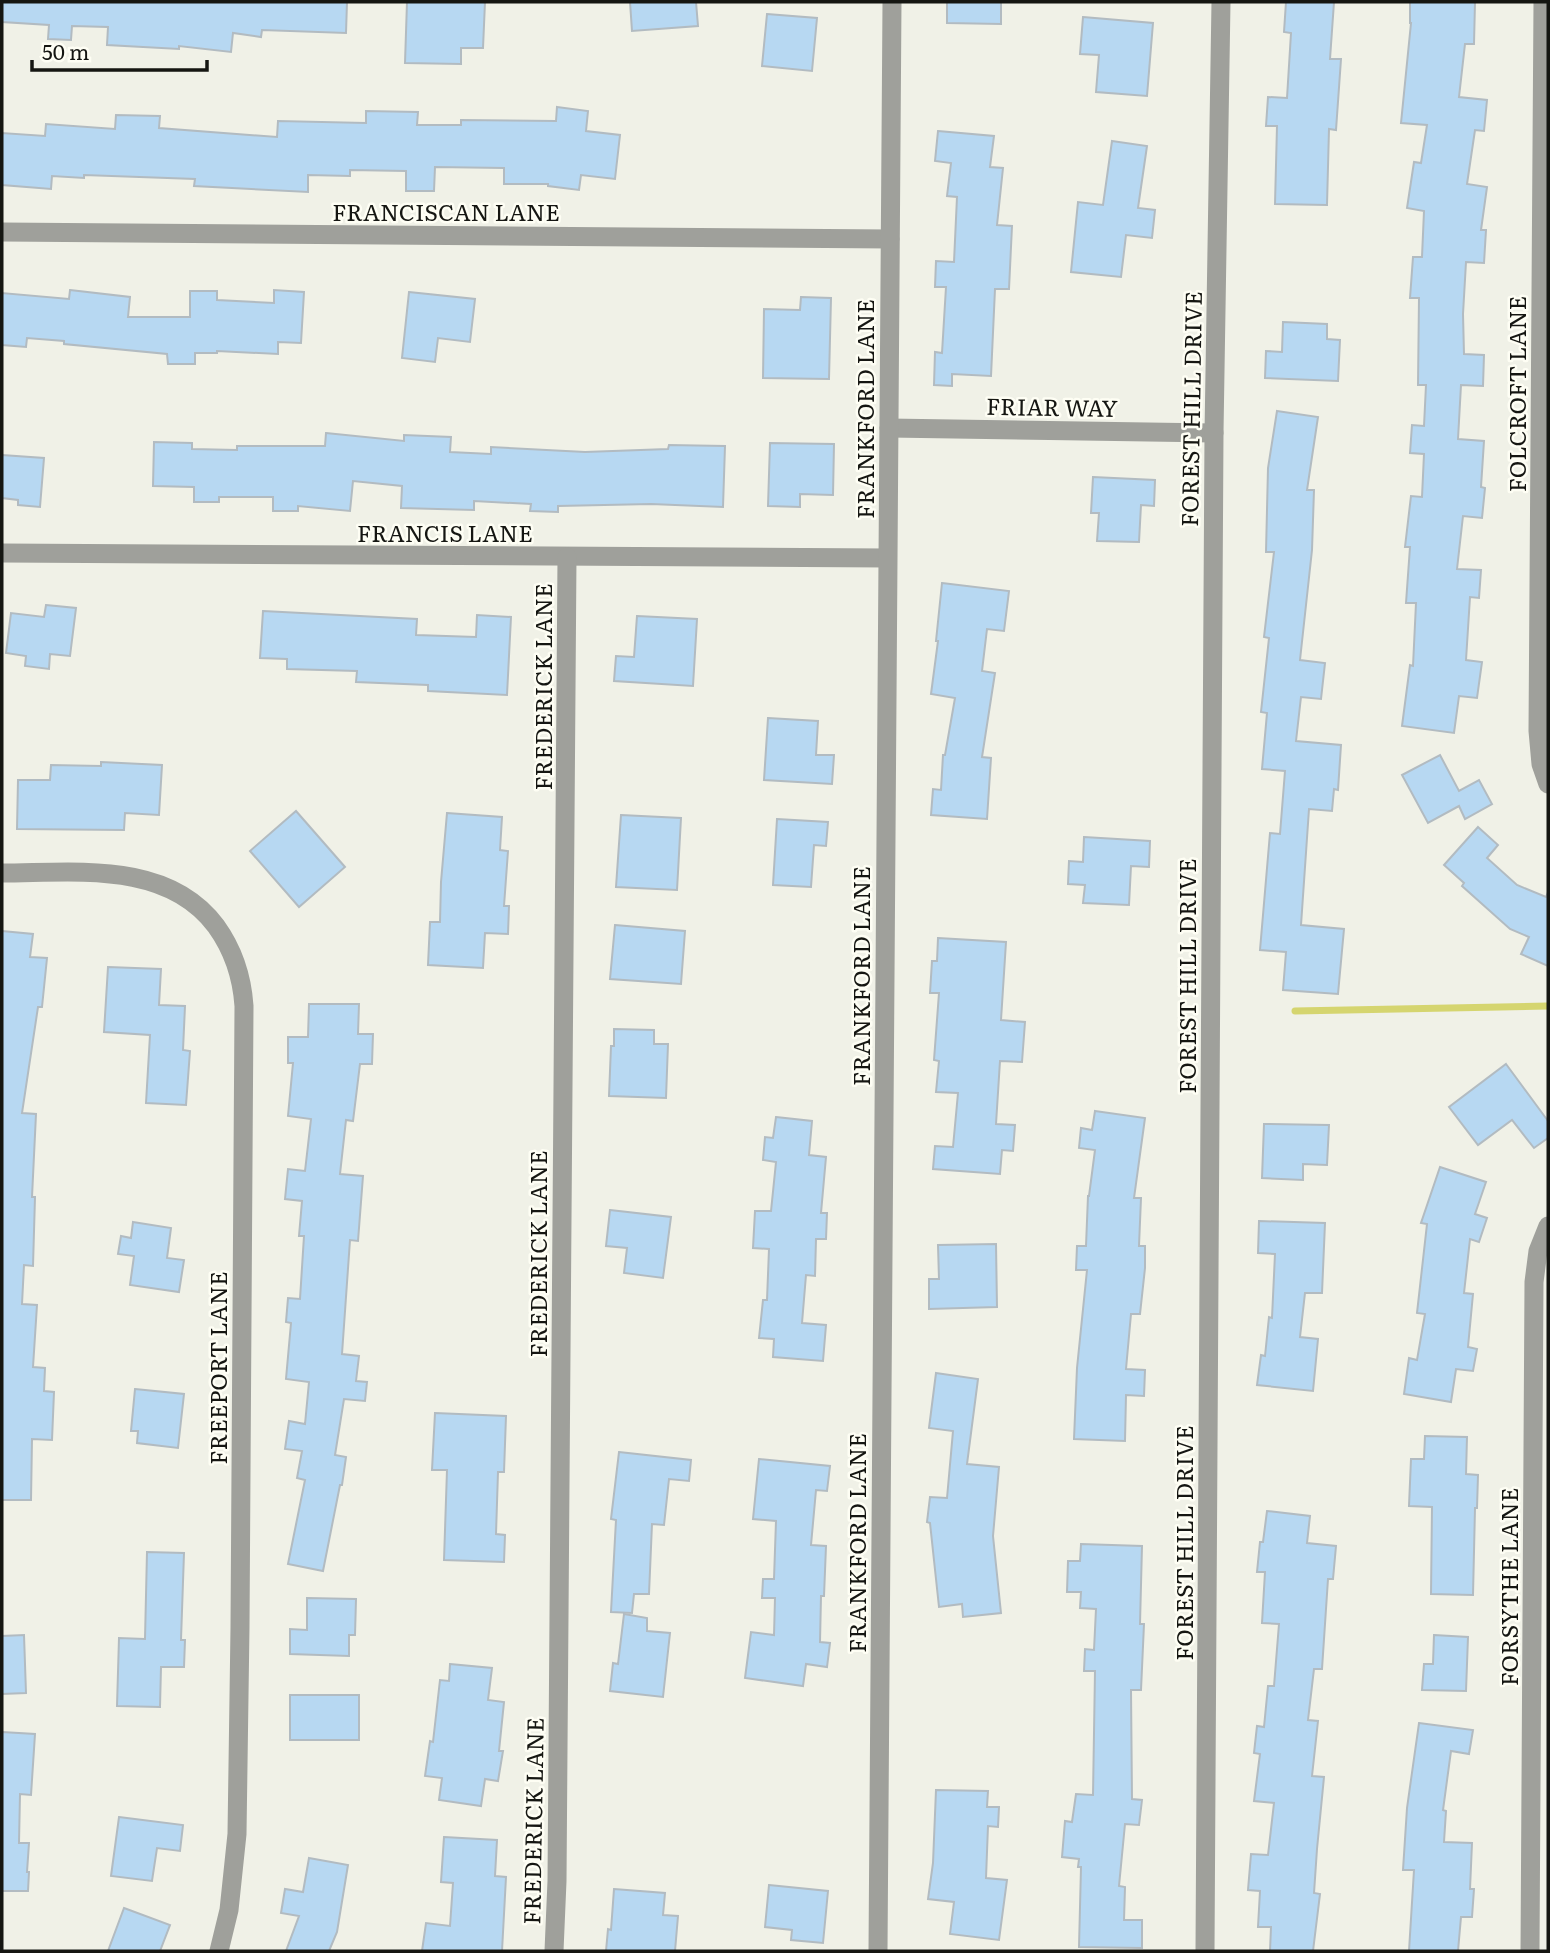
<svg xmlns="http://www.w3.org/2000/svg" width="1550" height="1953" font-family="Literata,serif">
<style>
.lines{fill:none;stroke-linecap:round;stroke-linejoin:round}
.stream{stroke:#d5d56f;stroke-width:7}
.building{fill:#b7d8f2;stroke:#b2bbc1;stroke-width:2}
.minor{stroke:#9fa09b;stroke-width:19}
.labels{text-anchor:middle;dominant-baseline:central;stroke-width:5;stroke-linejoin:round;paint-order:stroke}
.street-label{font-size:23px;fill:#151612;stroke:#fefef4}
</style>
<rect width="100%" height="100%" fill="#f0f1e7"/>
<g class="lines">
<!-- stream -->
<path class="stream" d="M1295,1011l253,-5"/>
</g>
<!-- building -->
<g class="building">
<path d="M2,2h345l-1,31 -84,-3 -1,7 -28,-4 -2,19 -52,-6v3l-72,-4 1,-18 -36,-1 -1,14 -23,-1 1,-14 -47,-3z"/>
<path d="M407,2h78l-2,46h-22v16l-56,-1z"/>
<path d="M630,2h66l2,24 -66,5z"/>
<path d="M947,2h54v22l-54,-1z"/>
<path d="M1286,2h48l-4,57h11l-5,71 -7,-1 -2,76 -52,-1 2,-78h-11l2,-29 19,1 4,-65 -7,-1z"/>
<path d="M1410,2h65l-1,42h-9l-6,53 28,3 -3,31 -9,-1 -8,54 20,3 -6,43h5l-2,33 -18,-1 -3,52 1,40 20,1 -1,31 -22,-1 -3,54 26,2 -3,46 4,1 -3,30 -19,-2 -6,53 24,1 -2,28 -9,-1 -4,63 16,2 -5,36 -18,-2 -5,37 -52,-7 8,-61 3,1 3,-63h-10l4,-56h-5l6,-51 11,1 2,-43 -14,-1 2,-28 12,1 2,-41h-8l1,-87h-9l3,-41h9l2,-46 -17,-3 7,-46 7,1 6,-38 -26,-2 10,-100h-1z"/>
<path d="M767,14l50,4 -5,53 -50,-5z"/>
<path d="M1083,17l70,6 -6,73 -51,-4 3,-37 -19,-1z"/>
<path d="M557,107l31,4 -2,20 34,4 -5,44 -34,-4 -2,15 -31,-4v-2h-44v-16l-69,-1 -1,24h-28v-20l-56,-1v6l-42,-1v17l-114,-6 1,-7 -111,-4v3l-32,-2 -1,13 -49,-4v-52l43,3 1,-12 69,5 1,-14 44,1 -1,12 118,9 1,-16 88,2v-12l52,1 -1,13h44v-5l95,1z"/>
<path d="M938,131l56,5 -4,31 13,1 -6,57 15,1 -3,63h-14l-4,87 -39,-2v12l-18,-1 1,-33 7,1 4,-66h-11l1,-26 18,1 3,-65 -10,-1 4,-33 -16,-2z"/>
<path d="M1112,141l35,5 -9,62 17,2 -3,28 -26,-3 -5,42 -50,-5 7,-70 25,3z"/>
<path d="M70,290l60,7 -2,20h62v-26h27v9l57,3v-13l30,2 -3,51 -23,-1v12l-61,-3v2h-22v11h-27l-1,-10 -103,-10v-3l-37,-3 -1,9 -24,-2v-52l67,6z"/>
<path d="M409,292l66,7 -5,43 -32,-4 -3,24 -33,-4z"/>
<path d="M801,297l30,1 -2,81 -66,-1 1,-69 36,1z"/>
<path d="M1283,322l44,2v15l13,1 -2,41 -73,-3 1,-27 16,1z"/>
<path d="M1277,411l41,6 -11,73h7l-2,60 -12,110 25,3 -4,36 -20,-2 -5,44 45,4 -3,45 -4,-1 -2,22 -23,-2 -8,116 43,4 -6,65 -55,-4 3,-38 -26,-2 10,-117 10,1 5,-63 -23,-2 5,-56 -6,-1 8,-74 -5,-1 10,-85h-8l2,-84z"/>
<path d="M326,433l78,8v-6l47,2 -1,15 41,2v-7l94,5 83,-3 1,-4 56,1 -2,61 -72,-3 -93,2v6l-28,-1 1,-7 -57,-3v9l-73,-2 1,-22 -49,-5 -3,30 -52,-5v5h-25v-14h-54v5h-25v-15l-41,-1 1,-44 38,1v6l45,1v-4h88z"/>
<path d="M770,443l64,1 -1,51 -33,-1v13l-32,-1z"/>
<path d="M2,455l42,3 -4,49 -22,-2v-5l-16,-2z"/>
<path d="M1093,477l62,3 -1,26 -13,-1 -2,37 -42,-1 2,-28h-8z"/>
<path d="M942,583l67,8 -5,40 -17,-2 -5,42 13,2 -13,84 9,1 -4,61 -56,-4 2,-26 8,1 2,-35h2l10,-57 -24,-4 7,-53h-2z"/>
<path d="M46,605l30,3 -6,48 -20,-2 -1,15 -24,-3 1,-10 -20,-3 5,-40 33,4z"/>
<path d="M263,611l154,8 -1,16 60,2 1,-22 34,2 -4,78 -79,-4v-6l-72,-3 1,-11 -70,-2v-10l-27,-1z"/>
<path d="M637,616l60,3 -4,67 -79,-5 2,-25 18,1z"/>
<path d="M768,718l50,3 -2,34h18l-2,29 -68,-4z"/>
<path d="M1440,755l19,36 20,-11 13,24 -27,15 -6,-13 -31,17 -26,-48z"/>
<path d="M101,762l61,3 -3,50 -34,-2 -1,17 -107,-1 1,-49h32l1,-15 50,1z"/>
<path d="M296,811l49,56 -46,40 -49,-56z"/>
<path d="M447,813l55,4 -2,33 8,1 -4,55h5l-1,28 -23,-1 -2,35 -55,-3 2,-43h10l1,-40z"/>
<path d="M621,815l60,3 -4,72 -61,-3z"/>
<path d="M777,819l51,3 -2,24 -12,-1 -3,42 -38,-2z"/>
<path d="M1478,827l20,18 -11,13 30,27 29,12 2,-5v74l-27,-12 8,-17 -19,-8 -48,-43 2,-3 -20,-18z"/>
<path d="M1084,837l66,4 -1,26 -18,-1 -2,39 -46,-2 2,-18 -17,-1 1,-23 14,1z"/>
<path d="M615,925l70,6 -4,53 -71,-5z"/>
<path d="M2,931l31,3 -3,23 17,1 -5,49h-4l-16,106 14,1 -4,83h3l-2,69 -9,-1 -2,39 15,1 -4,62 12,1 -1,23 10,1 -2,48 -20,-1 -1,61h-29z"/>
<path d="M938,938l68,4 -5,78 24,2 -3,40 -22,-1 -4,63 19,1 -2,26 -11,-1 -2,24 -67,-5 2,-23 18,1 5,-54 -22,-1 3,-31 -5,-1 5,-67h-9l2,-32h5z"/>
<path d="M108,967l53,2 -2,36 26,1 -2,44 7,1 -4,54 -40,-2 4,-68 -46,-3z"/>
<path d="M309,1004h50l-1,30h15l-1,30h-12l-7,57 -7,-1 -6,54 23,2 -5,65 -8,-1 -8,114 17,2 -3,25 11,1 -2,19 -21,-2 -9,56 11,2 -4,28h-2l-17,86 -35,-7 17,-84 -8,-2 5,-27 -17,-2 4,-28 16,3 4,-42 -23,-3 5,-56 -5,-1 2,-24 12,1 4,-63h-5l3,-35 -17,-2 3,-30 17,2 6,-52 -23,-3 5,-53h-5v-26h20z"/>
<path d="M614,1029l40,1v14h14l-2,54 -57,-2 2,-50h3z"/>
<path d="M1506,1064l42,57v17l-14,10 -22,-28 -34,25 -29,-38z"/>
<path d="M1095,1111l50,7 -11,80h7l-2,48h6v22l-5,46h-9l-5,55 19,1 -1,26 -18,-1 -1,46 -51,-2 3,-71 10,-98h-11l1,-24h9l2,-50h1l6,-46 -16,-2 2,-20 11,2z"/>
<path d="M776,1117l36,4 -3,34 17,2 -5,56h6l-1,26h-10l-1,37 -9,-1 -4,48 24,2 -3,36 -50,-4 1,-18 -15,-1 4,-38h4l2,-51 -16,-1 2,-37h16l5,-49 -13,-2 2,-23 8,1z"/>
<path d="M1264,1124l65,1 -2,40 -24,-1v16l-41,-2z"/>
<path d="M1440,1167l46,15 -11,32 12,4 -8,24 -9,-3 -6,54 9,1 -5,53 9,2 -4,22 -17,-2 -5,33 -47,-8 5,-36 8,2 8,-46 -8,-1 10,-89 -6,-1z"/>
<path d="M610,1210l61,7 -8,61 -39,-5 3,-25 -21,-2z"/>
<path d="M1259,1221l66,2 -3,70h-17l-5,44 18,2 -5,52 -56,-6 4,-30 4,1 4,-39 3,1 3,-64 -17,-1z"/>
<path d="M133,1222l38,6 -4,30 17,2 -5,32 -49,-7 4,-29 -16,-2 3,-18 10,2z"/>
<path d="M996,1244l1,63 -68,2v-30h10l-1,-34z"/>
<path d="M936,1373l42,6 -11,85 32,3 -6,69 8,77 -38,4 -1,-13 -23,3 -9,-84 -3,-1 3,-25 17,1 6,-67 -24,-3z"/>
<path d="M135,1389l49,5 -6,54 -41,-5 1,-12h-7z"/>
<path d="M435,1413l71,3 -2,56h-6l-2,62 9,1 -1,27 -60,-2 3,-90h-15z"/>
<path d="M1425,1436l42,1 -1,37 12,1 -1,33h-2l-2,87 -42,-1 1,-87 -23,-1 2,-47h13z"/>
<path d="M619,1452l72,8 -2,21 -20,-2 -5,46 -12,-1 -3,70h-15l-2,19 -21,-1 5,-92 -5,-1z"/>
<path d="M759,1459l71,7 -3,25 -11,-1 -5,55 15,1 -2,50h-3l-1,46 10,1 -3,24 -21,-3 -3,22 -58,-8 6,-46 23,3 1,-37h-13l1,-19h11l2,-58 -23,-2z"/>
<path d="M1267,1511l43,5 -3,27 29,3 -3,33h-5l-6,90h-8l-6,51 10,1 -6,55 12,1 -7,72 -3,44 6,1 -7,57h-43l1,-24h-13l2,-36 -12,-1 3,-36 17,1 6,-52 -20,-2 6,-47 -6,-1 3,-27 7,1 4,-41h6l5,-62 -17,-1 3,-51h-8l3,-30h3z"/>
<path d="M1081,1544l61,2 -2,78h4l-3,66h-10l1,109 10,1 -3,25 -14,-1 -6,62 6,1 -1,33h18v28l-63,-1 2,-80h-3l1,-8 -17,-2 3,-36 7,1 4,-28 17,1 2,-124h-11l1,-22 9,1 2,-41 -16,-1 1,-16h-14l1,-31h12z"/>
<path d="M147,1552l37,1 -3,87h4l-1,27h-23l-1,40 -43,-1 2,-68 26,1z"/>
<path d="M307,1598l49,1 -1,36h-6v21l-59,-2v-25l17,1z"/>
<path d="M624,1614l23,4v13l23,2 -7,64 -53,-6 3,-28 5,1z"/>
<path d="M24,1635l2,58 -24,1v-58z"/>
<path d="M1434,1635l34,2 -2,54 -44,-1 2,-26h9z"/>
<path d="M450,1664l42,4 -4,32 16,2 -5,49h4l-5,30 -13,-2 -4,27 -42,-6 3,-22 -17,-2 5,-35 3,1 7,-62 9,1z"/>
<rect x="290" y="1695" width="69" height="45"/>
<path d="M1419,1723l54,7 -4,24 -18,-3 -8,59 3,1 -2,31 28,1 -2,46h4l-2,28h-11l-3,34h-49l5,-81h-11l4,-62z"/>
<path d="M2,1732l33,2 -4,61 -11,-1 -1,49h10l-2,29h2l-1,19h-26z"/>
<path d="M936,1790l52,1 -1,16h12l-1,20 -10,-1 -2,52 21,2 -8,60 -49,-6 4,-32 -26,-3 5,-36z"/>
<path d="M119,1817l64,8 -3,26 -23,-3 -5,33 -41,-5z"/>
<path d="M444,1837l53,3 -2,36 11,1 -4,74h-80l4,-28 24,3 3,-43 -12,-1z"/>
<path d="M309,1858l39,7 -11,67 -8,19h-43l13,-35 -18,-3 4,-24 18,3z"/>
<path d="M769,1885l59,6 -5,52 -32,-3 1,-10 -27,-3z"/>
<path d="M614,1889l51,4 -2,22 15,1 -3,35h-69l2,-22 3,1z"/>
<path d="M124,1908l46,17 -10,26h-52z"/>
</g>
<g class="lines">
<!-- minor -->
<g class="minor">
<path d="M1543,2l-5,729 3,33 7,20"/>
<path d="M2,232l888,7"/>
<path d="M889,428l325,5"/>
<path d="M2,553l885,5"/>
<path d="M2,873c72,0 165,-13 214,53 18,25 26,50 28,80l-4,621 -3,207 -8,76 -10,41"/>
<path d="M554,1951l3,-70 10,-1324"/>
<path d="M878,1951l14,-1949"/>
<path d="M1205,1951l9,-1518 7,-431"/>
<path d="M1530,1951l4,-669 4,-31 10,-25"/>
</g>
</g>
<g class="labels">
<!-- street labels -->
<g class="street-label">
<text x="446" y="211">FRANCISCAN LANE</text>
<text transform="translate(1516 394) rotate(-90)">FOLCROFT LANE</text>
<text transform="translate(1052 406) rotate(1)">FRIAR WAY</text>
<text transform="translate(864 409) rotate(-90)">FRANKFORD LANE</text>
<text transform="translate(1190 409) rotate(-89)">FOREST HILL DRIVE</text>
<text x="445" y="532">FRANCIS LANE</text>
<text transform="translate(542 687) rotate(-90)">FREDERICK LANE</text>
<text transform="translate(860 976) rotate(-90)">FRANKFORD LANE</text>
<text transform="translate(1186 976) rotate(-90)">FOREST HILL DRIVE</text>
<text transform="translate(537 1254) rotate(-90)">FREDERICK LANE</text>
<text transform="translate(217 1368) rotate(-90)">FREEPORT LANE</text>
<text transform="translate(856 1543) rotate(-90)">FRANKFORD LANE</text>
<text transform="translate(1183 1543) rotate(-90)">FOREST HILL DRIVE</text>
<text transform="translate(1508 1587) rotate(-90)">FORSYTHE LANE</text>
<text transform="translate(532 1821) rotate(-89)">FREDERICK LANE</text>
</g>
</g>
<!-- border -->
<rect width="1550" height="1953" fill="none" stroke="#151612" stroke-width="7"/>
<!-- scale -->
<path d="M32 60v10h175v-10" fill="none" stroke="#151612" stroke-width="3.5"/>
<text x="42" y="60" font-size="21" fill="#151612" stroke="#fefef4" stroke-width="5" paint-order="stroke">50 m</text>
</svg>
